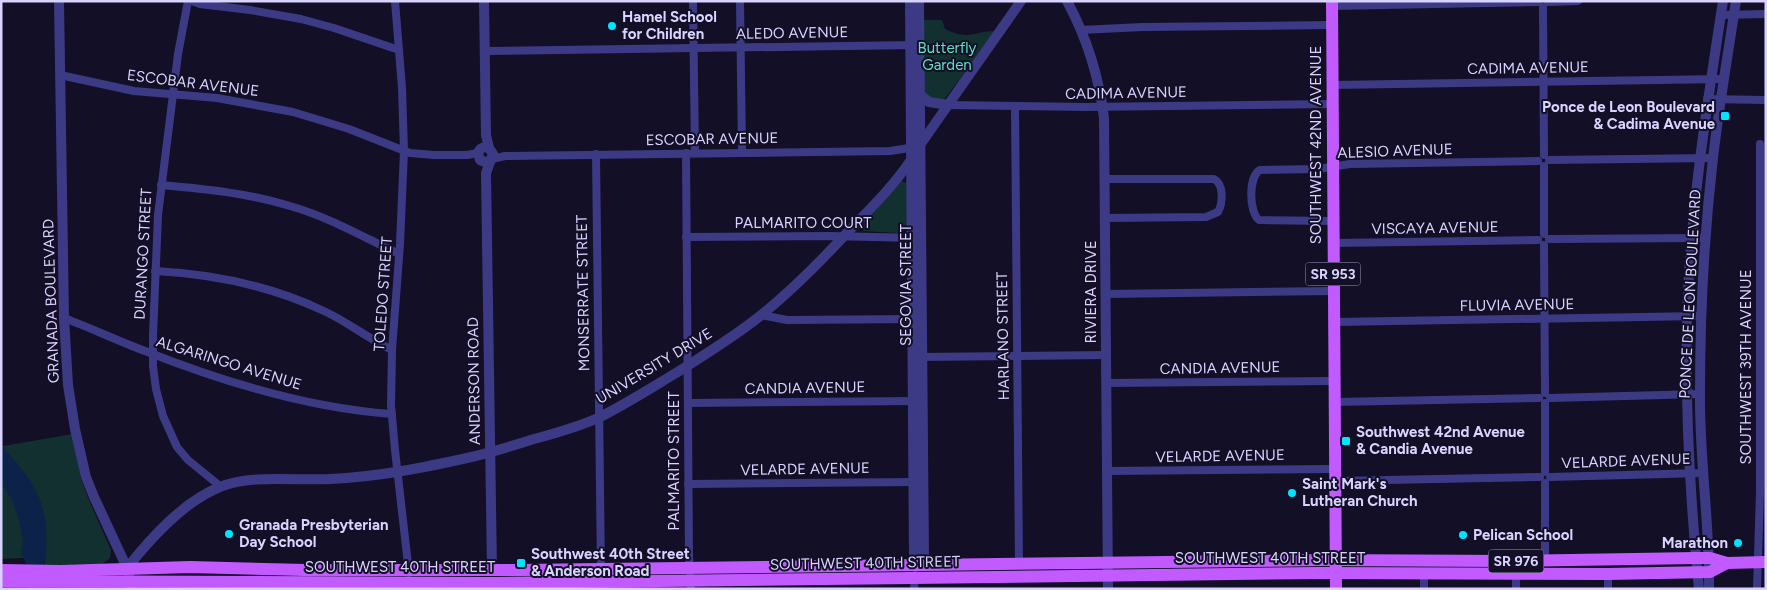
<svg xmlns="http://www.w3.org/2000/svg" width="1767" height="590" font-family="Figtree,sans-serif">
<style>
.green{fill:#12302f}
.water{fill:#0c2248}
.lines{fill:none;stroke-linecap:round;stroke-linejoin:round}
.minor{stroke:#3d3a85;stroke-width:8}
.tertiary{stroke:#3d3a85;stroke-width:10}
.primary{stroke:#c25bff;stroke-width:12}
.poi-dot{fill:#00e5ff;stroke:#130f26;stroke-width:2}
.labels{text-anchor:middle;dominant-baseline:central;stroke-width:4;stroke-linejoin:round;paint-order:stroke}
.shield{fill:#130f26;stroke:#9e99be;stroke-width:1}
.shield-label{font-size:14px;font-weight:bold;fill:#d9d4ff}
.poi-label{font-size:15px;font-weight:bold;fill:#d9d4ff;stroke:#130f26;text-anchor:start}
.street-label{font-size:15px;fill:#d9d4ff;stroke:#130f26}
.park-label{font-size:15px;fill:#5fe0c0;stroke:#130f26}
</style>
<rect width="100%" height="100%" fill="#130f26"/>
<!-- green -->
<g class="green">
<path d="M922,20h20l3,9c24,12 29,2 51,2l-53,70 -6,1 -14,-10z"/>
<path d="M901,181l6,2v45l-5,4 -4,1 -35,-2 -1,-2 1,-4z"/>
<path d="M73,434l8,45 7,19 23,52 -1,8 -8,6 -59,1 2,-2v-6l-44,2v-116l2,3z"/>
</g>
<!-- water -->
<path class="water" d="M1,445c34,37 49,58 45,110 0,5 -2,7 -3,11 -1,6 -1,18 2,23h-19l1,-23 -6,-14 2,-10 -4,-22 -7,-20 -11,-17z"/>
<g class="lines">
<!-- minor -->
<g class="minor">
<path d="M188,1l-10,53 -20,161 -5,120v31l3,23 7,27 14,31 11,13 32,26"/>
<path d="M192,1l8,3 50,6 51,9 33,9 65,22"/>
<path d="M395,1l7,87 2,63 -4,93 -8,106 -1,55 4,45 14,123"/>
<path d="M693,1l2,152"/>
<path d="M740,1l2,151"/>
<path d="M1548,2l30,-1"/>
<path d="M1332,6l206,-4"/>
<path d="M1543,7l1,148"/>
<path d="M1721,15l45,-1"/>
<path d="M1080,30l63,-3 189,-2"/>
<path d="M485,51l430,-6"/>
<path d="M60,75l74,16 83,7 76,14 56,17 61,24 24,2h33l11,-2"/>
<path d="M1333,85l391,-6"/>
<path d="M1707,99l59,1"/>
<path d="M948,105l138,2 247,-3"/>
<path d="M1015,107l4,457"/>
<path d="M686,153l3,403 2,33"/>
<path d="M596,154l5,418"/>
<path d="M492,159l13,-3 385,-5 26,-4"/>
<path d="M1549,160l164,-2"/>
<path d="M1544,166v68"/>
<path d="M1105,179h109c10,5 9,24 4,33l-12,5 -101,1"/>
<path d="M161,185c44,4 87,8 129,21 39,11 73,31 109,48"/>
<path d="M1333,221l-74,-1c-10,-8 -11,-43 1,-50l58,-1 32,-5 188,-3"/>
<path d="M686,237l143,-1 88,2"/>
<path d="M1549,239l156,-1"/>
<path d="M1333,243l205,-3"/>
<path d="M1544,245l1,148"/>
<path d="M155,271c59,3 117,15 171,41 23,11 43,27 66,38"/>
<path d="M1106,294l227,-3"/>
<path d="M761,315l26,5 130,-1"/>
<path d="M64,318c27,10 54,23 81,33 78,31 163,57 247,63"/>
<path d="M1334,322l367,-6"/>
<path d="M918,357l188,-2"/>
<path d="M1106,383l228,-2"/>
<path d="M1550,398l150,-4"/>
<path d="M1334,402l205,-4"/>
<path d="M688,403l229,-2"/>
<path d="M1545,403v69"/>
<path d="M1106,471l228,-2"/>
<path d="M1550,477l153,-4"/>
<path d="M1335,481l205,-4"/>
<path d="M688,484l230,-2"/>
<path d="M1545,561v-78"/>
<path d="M1514,571l2,3v15"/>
<path d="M1424,574v15"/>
<path d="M1608,574v15"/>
<path d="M914,589l1,-14"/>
<path d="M1757,589l3,-98v-347"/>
</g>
<!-- tertiary -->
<g class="tertiary">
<path d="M59,1l5,317 4,67 7,44 11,48 8,20 33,71 5,21"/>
<path d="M484,1l2,134 3,13"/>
<path d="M910,1l4,559 3,5 6,-5 1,-3 -5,-556"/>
<path d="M1067,1c20,37 32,76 37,117l4,471"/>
<path d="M919,94l10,8 19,3"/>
<path d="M920,145l101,-144"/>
<path d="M490,161l-5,1 -5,-2 -2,-7c2,-5 6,-7 11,-5l4,6 -7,19 6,397"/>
<path d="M127,568c24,-30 57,-67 93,-81 31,-13 77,-6 110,-8 47,-2 92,-11 137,-21 23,-5 45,-12 67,-19 22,-6 45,-12 66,-22 26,-13 51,-29 76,-44 28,-18 58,-36 84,-57 30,-24 58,-52 84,-80 24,-25 48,-48 67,-76"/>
<path d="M1699,589c-9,-91 -14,-181 -12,-272 3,-106 20,-211 36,-316"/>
<path d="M1709,589c1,-66 -10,-131 -9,-197 0,-78 4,-156 13,-234 6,-52 15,-104 23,-157"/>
</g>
<!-- primary -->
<g class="primary">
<path d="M1332,1l4,588"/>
<path d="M1,570l59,1 130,-4 115,3h216l802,-10 184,1 189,-3h14l17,5 39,-1"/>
<path d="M1,581l491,2 827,-10 289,1 102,-2 17,-9"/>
</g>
</g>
<!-- markers -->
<g class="poi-dot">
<circle cx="612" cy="26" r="5"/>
<rect x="1720" y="111" width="10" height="10" rx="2.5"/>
<rect x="1341" y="436" width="10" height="10" rx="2.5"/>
<circle cx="1292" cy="493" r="5"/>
<circle cx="229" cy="534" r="5"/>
<circle cx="1463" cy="535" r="5"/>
<circle cx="1738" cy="543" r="5"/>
<rect x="516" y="558" width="10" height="10" rx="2.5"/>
</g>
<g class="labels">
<!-- shield labels -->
<g class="shield">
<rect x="1305.5" y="262.5" width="55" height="23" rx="4"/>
<rect x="1488.5" y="549.5" width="55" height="23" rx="4"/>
</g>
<g class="shield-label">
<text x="1333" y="274">SR 953</text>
<text x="1516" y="561">SR 976</text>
</g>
<!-- poi labels -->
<g class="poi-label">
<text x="622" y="17">Hamel School<tspan x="622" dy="17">for Children</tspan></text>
<text x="1715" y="107" text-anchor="end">Ponce de Leon Boulevard<tspan x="1715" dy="17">&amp; Cadima Avenue</tspan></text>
<text x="1356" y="432">Southwest 42nd Avenue<tspan x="1356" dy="17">&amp; Candia Avenue</tspan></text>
<text x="1302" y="484">Saint Mark's<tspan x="1302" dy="17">Lutheran Church</tspan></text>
<text x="239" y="525">Granada Presbyterian<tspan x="239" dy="17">Day School</tspan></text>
<text x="1473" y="535">Pelican School</text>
<text x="1728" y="543" text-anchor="end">Marathon</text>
<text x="531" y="554">Southwest 40th Street<tspan x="531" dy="17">&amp; Anderson Road</tspan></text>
</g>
<!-- street labels -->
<g class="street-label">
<text transform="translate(792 33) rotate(-1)">ALEDO AVENUE</text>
<text transform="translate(1528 68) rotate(-1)">CADIMA AVENUE</text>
<text transform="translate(193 83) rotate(7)">ESCOBAR AVENUE</text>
<text transform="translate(1126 93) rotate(-1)">CADIMA AVENUE</text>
<text transform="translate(712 139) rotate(-1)">ESCOBAR AVENUE</text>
<text transform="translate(1316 145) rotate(-90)">SOUTHWEST 42ND AVENUE</text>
<text transform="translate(1395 151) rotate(-2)">ALESIO AVENUE</text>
<text x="803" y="223">PALMARITO COURT</text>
<text transform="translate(1435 228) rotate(-1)">VISCAYA AVENUE</text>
<text transform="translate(143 254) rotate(-87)">DURANGO STREET</text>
<text transform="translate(906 285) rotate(-90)">SEGOVIA STREET</text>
<text transform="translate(1091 292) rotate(-90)">RIVIERA DRIVE</text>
<text transform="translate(583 293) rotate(-91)">MONSERRATE STREET</text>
<text transform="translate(383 294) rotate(-86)">TOLEDO STREET</text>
<text transform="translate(1690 294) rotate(-87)">PONCE DE LEON BOULEVARD</text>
<text transform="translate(51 301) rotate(-92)">GRANADA BOULEVARD</text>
<text transform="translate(1517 305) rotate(-1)">FLUVIA AVENUE</text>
<text transform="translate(1003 336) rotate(-91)">HARLANO STREET</text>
<text transform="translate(229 363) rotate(17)">ALGARINGO AVENUE</text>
<text transform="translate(654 366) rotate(-31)">UNIVERSITY DRIVE</text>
<text transform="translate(1746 367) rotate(-90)">SOUTHWEST 39TH AVENUE</text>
<text transform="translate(1220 368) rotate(-1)">CANDIA AVENUE</text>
<text transform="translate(474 381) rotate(-91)">ANDERSON ROAD</text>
<text transform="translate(805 388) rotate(-1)">CANDIA AVENUE</text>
<text transform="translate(1220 456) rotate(-1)">VELARDE AVENUE</text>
<text transform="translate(674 461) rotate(-90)">PALMARITO STREET</text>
<text transform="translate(1626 461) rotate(-2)">VELARDE AVENUE</text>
<text transform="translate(805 469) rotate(-1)">VELARDE AVENUE</text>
<text x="1270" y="558">SOUTHWEST 40TH STREET</text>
<text transform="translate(865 563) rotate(-1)">SOUTHWEST 40TH STREET</text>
<text x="400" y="567">SOUTHWEST 40TH STREET</text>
</g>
<!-- park labels -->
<g class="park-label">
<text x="947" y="48">Butterfly<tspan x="947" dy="17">Garden</tspan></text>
</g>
</g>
<!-- border -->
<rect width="1767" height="590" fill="none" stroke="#d9d4ff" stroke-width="5"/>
</svg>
